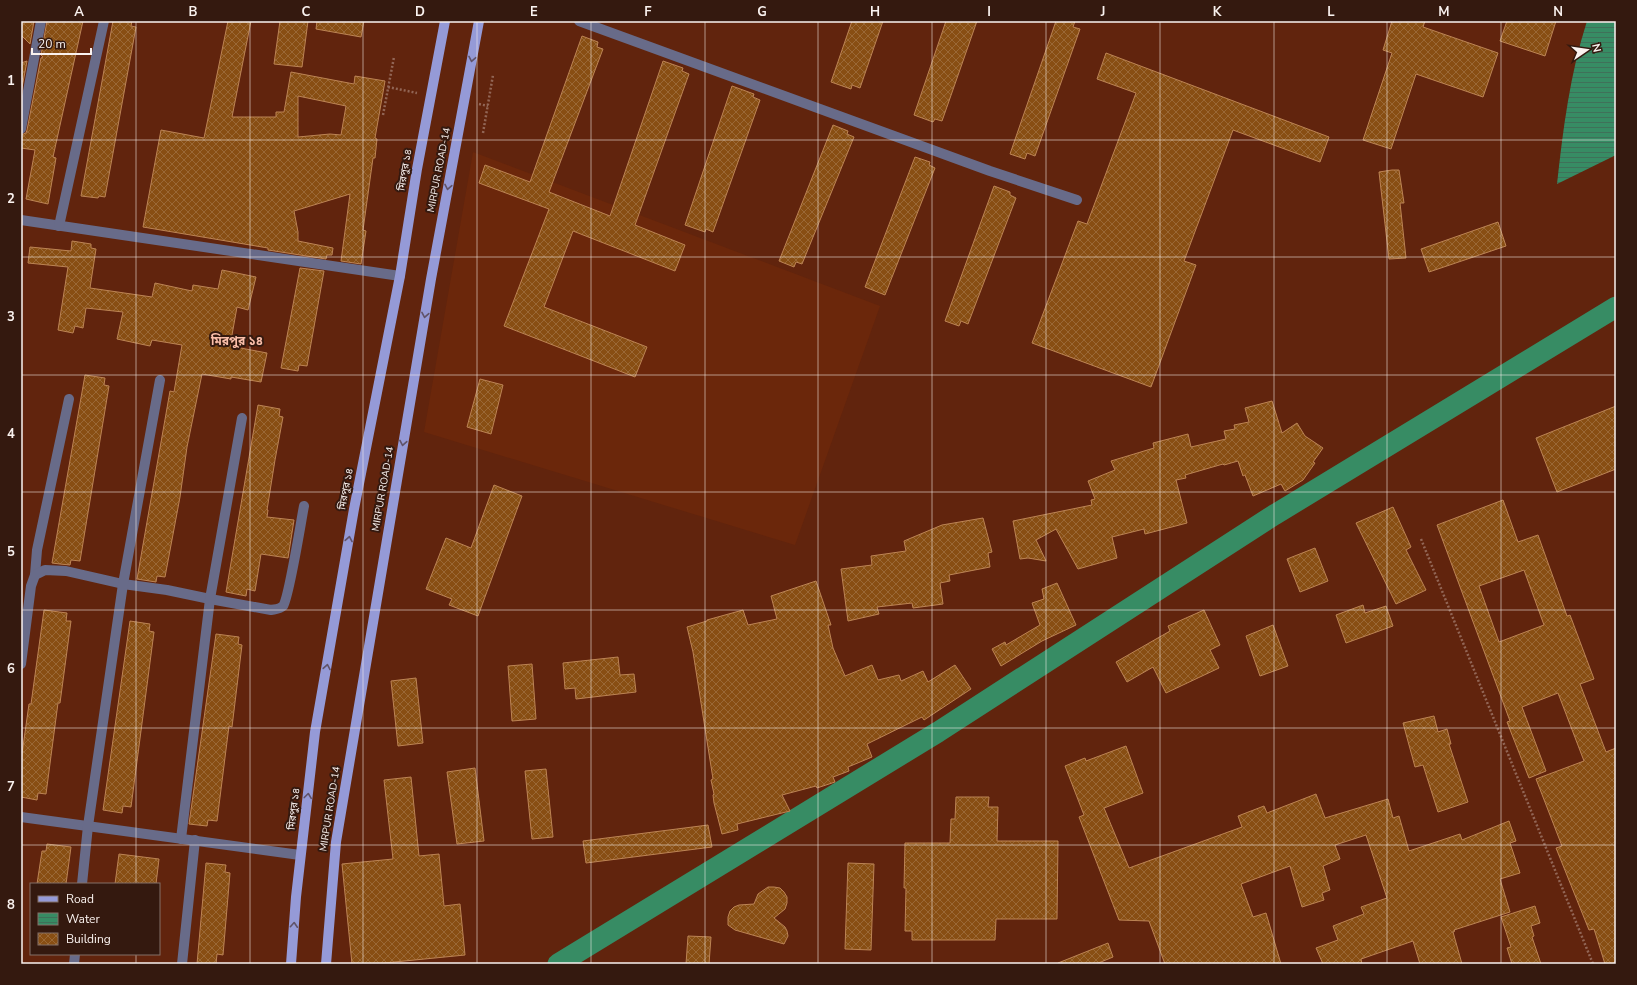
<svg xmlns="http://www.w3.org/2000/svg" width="1637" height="985" font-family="'Nunito Sans','Noto Sans Bengali',sans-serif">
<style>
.built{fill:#6b270b;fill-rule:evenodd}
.water{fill:url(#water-rules)}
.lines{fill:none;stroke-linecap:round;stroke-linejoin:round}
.canal{stroke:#378c64;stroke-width:21}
.building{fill:url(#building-cross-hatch);stroke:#bd8454;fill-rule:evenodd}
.path{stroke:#926656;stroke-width:2.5;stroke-dasharray:2 2;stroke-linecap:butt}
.minor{stroke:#686b89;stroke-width:10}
.primary{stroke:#959ad7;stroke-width:10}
.oneway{stroke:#605369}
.grid{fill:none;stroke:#faf2ef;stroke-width:1;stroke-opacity:0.55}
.labels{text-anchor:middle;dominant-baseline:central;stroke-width:4;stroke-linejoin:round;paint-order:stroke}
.street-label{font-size:10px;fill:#faf2ef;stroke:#34190f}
.quarter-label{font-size:12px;font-weight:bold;fill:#fbbfaa;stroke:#34190f}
.neatline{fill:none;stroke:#faf2ef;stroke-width:1.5}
.grid-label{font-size:13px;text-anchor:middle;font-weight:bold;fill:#faf2ef}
</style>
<defs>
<pattern id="water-rules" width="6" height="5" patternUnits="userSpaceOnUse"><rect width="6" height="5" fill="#378c64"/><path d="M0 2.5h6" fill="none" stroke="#3f7159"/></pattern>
<pattern id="building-cross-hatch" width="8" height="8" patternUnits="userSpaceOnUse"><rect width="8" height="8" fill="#884e13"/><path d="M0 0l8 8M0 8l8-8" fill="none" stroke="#9a6836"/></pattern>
</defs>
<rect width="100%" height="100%" fill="#61240d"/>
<!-- built -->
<path class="built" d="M473,152l407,154 -85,239 -371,-113zM485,166l55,20 -6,17 -55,-20zM555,194l130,51 -10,26 -102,-40 -29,76 103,40 -12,30 -130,-51zM480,379l23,6 -12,49 -24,-7z"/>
<!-- water -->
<path class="water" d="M1587,21h29v134l-59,29c6,-55 13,-110 30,-163z"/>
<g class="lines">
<!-- canal -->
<path class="canal" d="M558,964l380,-232 336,-217 342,-208"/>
</g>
<!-- building -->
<g class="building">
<path d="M21,21h13l-4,23 -9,-9z"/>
<path d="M47,21h36l-30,136 3,1 -8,46 -22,-5 9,-49 -14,-2v-13l5,-2 1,-3 14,-72 2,-1 -2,-2z"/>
<path d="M113,21h19l-1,5 5,1 -31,170 -6,-1 -1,2 -17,-2z"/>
<path d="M228,21h23l-19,96h44v-5h8l7,-40 63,12 1,-8 30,5 -10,57 2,1 -2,19h-2l-10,72 3,1 -5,33 -20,-3 9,-67 -56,17 4,21v9l35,7 -1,7h-5l-1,4 -58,-9v-2l-125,-21 18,-97 43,8zM298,96l48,10 -5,29 -11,-1 -32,3z"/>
<path d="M280,21h28l-6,46 -28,-3z"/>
<path d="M317,21h47l-3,16 -45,-8z"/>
<path d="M852,21h31l-23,67 -8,-3 -1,4 -20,-7z"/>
<path d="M946,21h31l-35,100 -7,-2 -2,3 -19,-7z"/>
<path d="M1056,21h19l-2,6 7,2 -45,127 -8,-3 -2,6 -15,-5z"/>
<path d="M1392,21h33l-2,6 75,26 -15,44 -67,-23 -25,75 -28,-9 29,-87 -9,-3z"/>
<path d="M1507,21h49l-11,35 -45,-15z"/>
<path d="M582,36l16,6 -1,5 6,2 -54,143 61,24 53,-155 20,7 -1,3 7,3 -54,151 50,20 -10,26 -102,-40 -29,76 103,40 -12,30 -131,-51 45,-117 -70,-26 6,-18 45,17z"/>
<path d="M1106,53l223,84 -9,25 -87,-32 -49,131 12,4 -45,122 -119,-44 46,-122 9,3 49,-131 -39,-14z"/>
<path d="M27,61l-6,32v-30z"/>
<path d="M732,86l22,8 -1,3 7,3 -47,132 -7,-3 -1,3 -20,-7z"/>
<path d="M833,125l15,6 -1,3 7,3 -52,127 -6,-2 -2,5 -15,-6z"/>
<path d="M915,157l15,5 -1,3 6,3 -50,127 -20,-8z"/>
<path d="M1392,170h7l5,33h-4l6,55 -17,1 -10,-87z"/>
<path d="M994,186l16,6v3l6,3 -48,126 -7,-3 -2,5 -14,-5z"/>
<path d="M1498,222l8,24 -77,26 -8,-23z"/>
<path d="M72,241l19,3v4l5,1 -6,39 62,9 3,-14 37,8 1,-6 25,4 4,-19 34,7 -8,33 -11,-3 -7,39 37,7 -6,29 -30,-5v2l-29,-5 -15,73 -7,50 -15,80 -8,-1 -1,6 -19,-3 33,-188 4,1 8,-47 -30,-5 -2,6 -33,-7 6,-27 -37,-4 -3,20 -8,-2 -2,7 -15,-3 10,-63 -40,-4 2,-16 41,4z"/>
<path d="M300,268l24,3 -17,95 -8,-1 -1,6 -17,-3z"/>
<path d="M85,375l20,3 -1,7 5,1 -29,175 -9,-1 -1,5 -10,-1 -8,-1z"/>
<path d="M480,379l23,6 -12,49 -24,-7z"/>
<path d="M1272,401l10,32 15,-10 8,13 18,12 -10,14 2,1 -12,17 -18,11 -4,-7 -28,12 -8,-21 -2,1 -5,-15 -14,4 -1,-1 -38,11 1,3 -10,2 11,43 -42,11 -1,-5 -32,8 5,21 -39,11 -22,-40 -20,11 10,21 -18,-3 -8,1 -7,-38 79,-16 -1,-5 4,-1 -7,-18 27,-11 -4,-9 43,-13 -1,-5 35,-9 3,13 35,-8 -2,-8 11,-2 -1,-4 15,-3 -4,-14z"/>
<path d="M258,405l22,4 -1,7 4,1 -8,43 -8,50h1l-1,7 27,3 -6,38 -27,-4 -6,37 -8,-2 -1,7 -20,-4z"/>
<path d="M1616,406v63l-59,23 -21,-54z"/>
<path d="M494,485l28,11 -44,120 -29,-11 3,-6 -26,-10 20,-51 25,10z"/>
<path d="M1503,500l15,42 20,-7 29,81 3,-1 24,64 -14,5 26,68 10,-4v216h-11l-11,-35 -5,1 -33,-82 6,-2 -26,-67 48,-18 -26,-68 -36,14 24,64 -17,7 -22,-56 3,-1 -73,-196zM1524,570l20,55 -45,17 -20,-56z"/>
<path d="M1393,507l18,40 -5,3 20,40 -30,14 -40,-81z"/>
<path d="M983,518l9,34 -4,1 2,14 -41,8 1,6 -10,2 3,21 -30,4 -1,-5 -35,4 2,7 -31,7 -7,-52 31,-4 -1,-9 35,-5 -2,-10 38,-16z"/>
<path d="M1315,548l13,33 -28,11 -13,-33z"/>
<path d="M816,581l15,44h-3l5,23 12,28 27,-11 6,15 21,-5 2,6 22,-10 5,11 27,-17 16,24 -47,31 -2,-3 -55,27 5,13 -24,10 1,4 -16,6 2,5 -18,6 -1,-2 -34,9 8,16 -53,13 1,6 -16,4 -8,-31 -1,-8 1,-1 -3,-14 2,-1 -20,-127 -6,-25 20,-6v-1l36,-10 5,15 29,-6 -6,-23z"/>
<path d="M1057,583l19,42 -34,16 -41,25 -9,-17 13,-7 1,3 34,-20 -8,-22 12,-4 -2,-10z"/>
<path d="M1363,605l2,8 21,-7 7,20 -47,17 -10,-28z"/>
<path d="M44,610l23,3 -1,8h5l-11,82h-2l-12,91 -8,-1 -1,7 -16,-3v-36l8,-57h2z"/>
<path d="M1204,610l16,35 -10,5 9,18 -53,25 -13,-26 -26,15 -11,-20 54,-31 -2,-5z"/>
<path d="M130,621l20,3 -1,7 5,1 -23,175 -8,-1 -1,7 -19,-3z"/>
<path d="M1273,625l15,41 -28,10 -14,-40z"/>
<path d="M216,634l23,3 -1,7 4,1 -10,82 -3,-1 -12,95 -9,-1 -1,6 -18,-2z"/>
<path d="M618,657l2,18 14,-1 2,18 -60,7 -1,-11 -10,1 -2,-26z"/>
<path d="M532,664l4,55 -24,2 -4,-55z"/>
<path d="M416,678l7,65 -25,3 -7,-65z"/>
<path d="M1434,716l4,16 9,-3 4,15h-2l19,58 -30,10 -15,-47 -8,2 -12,-44z"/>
<path d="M1126,746l17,47 -39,15 25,60 113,-41 -4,-11 26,-10 3,7 49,-19 9,24 63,-19 5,19 6,-2 10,35 51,-17 2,6 47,-19 7,20 -6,2 10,30 -20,6 10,33 -56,18 1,1 -2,1 9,32h-42l-7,-23 -52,18 1,5h-39l-7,-16 22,-8 -5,-14 31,-12 -3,-7 26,-9 -21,-63 -31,10 5,14 -17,7 7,24 -8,3 2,7 -22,7 -12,-41 -49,18 12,33 13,-4 15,51h-116l-16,-43 -30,-1 -40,-103 5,-2 -19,-49 20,-8 1,3z"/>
<path d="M475,768l9,73 -27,3 -10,-72z"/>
<path d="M546,769l7,68 -21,2 -7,-68z"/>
<path d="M411,777l8,79 20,-2 5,52 16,-2 5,51 -91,9h-22l-10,-100 51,-5 -9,-79z"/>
<path d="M956,797h33l-1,10h10l-1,34h61l-1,78h-61l-1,21h-83v-9h-7l1,-43h-2l1,-45h45l1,-24h4z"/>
<path d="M708,825l4,22 -126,16 -3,-22z"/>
<path d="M47,844l24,3 -5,37h-29l5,-33h4z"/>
<path d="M119,854l40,5 -3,25h-41z"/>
<path d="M206,863l20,2 -1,7 5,1 -7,82 -6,-1 -1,10h-19z"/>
<path d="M848,863l26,1 -3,86 -26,-1z"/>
<path d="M768,887h6l6,1 4,4 3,5v6l-2,6 -11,9 11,9 2,4 1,5 -4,8 -49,-14 -7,-5v-8l2,-6 4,-4 5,-2 15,-1 4,-10z"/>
<path d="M1535,906l5,17 -9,3 3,10 -2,1 9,27h-29l-5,-16 4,-1 -10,-30z"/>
<path d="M688,936l23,1 -2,27h-23z"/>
<path d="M1108,943l5,14 -17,7h-38v-1z"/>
</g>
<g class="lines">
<!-- path -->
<g class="path">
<path d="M388,87l29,6"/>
<path d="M479,104l9,2"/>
<path d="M383,115l11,-58"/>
<path d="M483,133l10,-58"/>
<path d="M1421,539l172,425"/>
</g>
<!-- minor -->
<g class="minor">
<path d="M579,21l411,150 87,29"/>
<path d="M21,129l20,-108"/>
<path d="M21,220l379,56"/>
<path d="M59,226l45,-205"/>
<path d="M35,575l2,-25 32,-151"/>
<path d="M21,664l10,-78 4,-11 10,-5 21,1 57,13 44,6 43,9 61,11c5,-1 9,-1 12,-4 6,-8 18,-85 21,-100"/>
<path d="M21,817l279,38"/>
<path d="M181,839l29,-240 32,-181"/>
<path d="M82,884l6,-58 35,-242 37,-204"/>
<path d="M74,964l1,-10"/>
<path d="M182,964l13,-124"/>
</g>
<!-- primary -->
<g class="primary">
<path d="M291,964l5,-67 19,-165 39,-223 46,-233 17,-107 28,-148"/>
<path d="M326,964l10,-122 95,-563 48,-258"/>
</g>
</g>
<!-- one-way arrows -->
<defs><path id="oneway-chevron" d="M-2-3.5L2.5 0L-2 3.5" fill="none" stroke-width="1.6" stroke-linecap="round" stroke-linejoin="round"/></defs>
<g class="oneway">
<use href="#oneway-chevron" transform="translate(472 59) rotate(101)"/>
<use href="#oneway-chevron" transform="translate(448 187) rotate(101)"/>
<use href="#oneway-chevron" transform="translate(425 315) rotate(100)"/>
<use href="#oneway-chevron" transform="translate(403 443) rotate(100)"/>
<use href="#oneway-chevron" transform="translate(349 539) rotate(-80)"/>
<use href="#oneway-chevron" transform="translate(327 667) rotate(-80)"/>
<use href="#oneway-chevron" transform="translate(308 796) rotate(-83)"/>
<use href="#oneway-chevron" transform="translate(294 925) rotate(-86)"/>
</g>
<!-- grid -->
<path class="grid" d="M136,21v863M250,21v943M363,21v943M477,21v943M591,21v943M705,21v943M818,21v943M932,21v943M1046,21v943M1160,21v943M1274,21v943M1387,21v943M1501,21v943M21,140h1595M21,257h1595M21,375h1595M21,492h1595M21,610h1595M21,728h1595M21,845h1595M136,954v10"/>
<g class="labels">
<!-- street labels -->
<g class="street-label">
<text transform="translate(405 170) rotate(-80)">মিরপুর ১৪</text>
<text transform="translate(439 170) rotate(-79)">MIRPUR ROAD-14</text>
<text transform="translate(346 489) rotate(-79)">মিরপুর ১৪</text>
<text transform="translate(383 489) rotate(-80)">MIRPUR ROAD-14</text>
<text transform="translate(294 809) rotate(-83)">মিরপুর ১৪</text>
<text transform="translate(330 809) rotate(-81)">MIRPUR ROAD-14</text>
</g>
<!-- quarter labels -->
<g class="quarter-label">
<text x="237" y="341">মিরপুর ১৪</text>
</g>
</g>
<!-- border -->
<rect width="1637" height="985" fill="none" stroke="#34190f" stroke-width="44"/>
<!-- legend -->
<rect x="30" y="883" width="130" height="72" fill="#34190f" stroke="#837069"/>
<rect x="38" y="896" width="20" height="6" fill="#959ad7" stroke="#837069"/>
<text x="66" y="903" font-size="12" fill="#faf2ef">Road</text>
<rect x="38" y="913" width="20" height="12" fill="url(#water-rules)" stroke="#837069"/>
<text x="66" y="923" font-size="12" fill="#faf2ef">Water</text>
<rect x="38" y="933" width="20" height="12" fill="url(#building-cross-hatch)" stroke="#837069"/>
<text x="66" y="943" font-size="12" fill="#faf2ef">Building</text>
<!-- north arrow -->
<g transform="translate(1587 50) rotate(77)" stroke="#34190f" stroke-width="3" paint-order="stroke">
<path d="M0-3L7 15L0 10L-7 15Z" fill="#faf2ef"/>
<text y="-6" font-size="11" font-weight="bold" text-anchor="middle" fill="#faf2ef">N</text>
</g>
<!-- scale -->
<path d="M32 48v6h59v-6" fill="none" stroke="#faf2ef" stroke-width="2"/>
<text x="38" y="48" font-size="12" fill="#faf2ef" stroke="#34190f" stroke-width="3" paint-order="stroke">20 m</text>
<rect x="22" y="22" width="1593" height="941" class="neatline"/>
<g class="grid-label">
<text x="79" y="16">A</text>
<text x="193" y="16">B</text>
<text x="306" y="16">C</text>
<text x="420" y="16">D</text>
<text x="534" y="16">E</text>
<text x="648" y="16">F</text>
<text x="762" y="16">G</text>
<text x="875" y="16">H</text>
<text x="989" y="16">I</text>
<text x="1103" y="16">J</text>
<text x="1217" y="16">K</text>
<text x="1331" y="16">L</text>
<text x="1444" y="16">M</text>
<text x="1558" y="16">N</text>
<text x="11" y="85">1</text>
<text x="11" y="203">2</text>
<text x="11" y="321">3</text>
<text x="11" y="438">4</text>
<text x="11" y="556">5</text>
<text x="11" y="673">6</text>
<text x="11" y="791">7</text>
<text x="11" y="909">8</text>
</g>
</svg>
